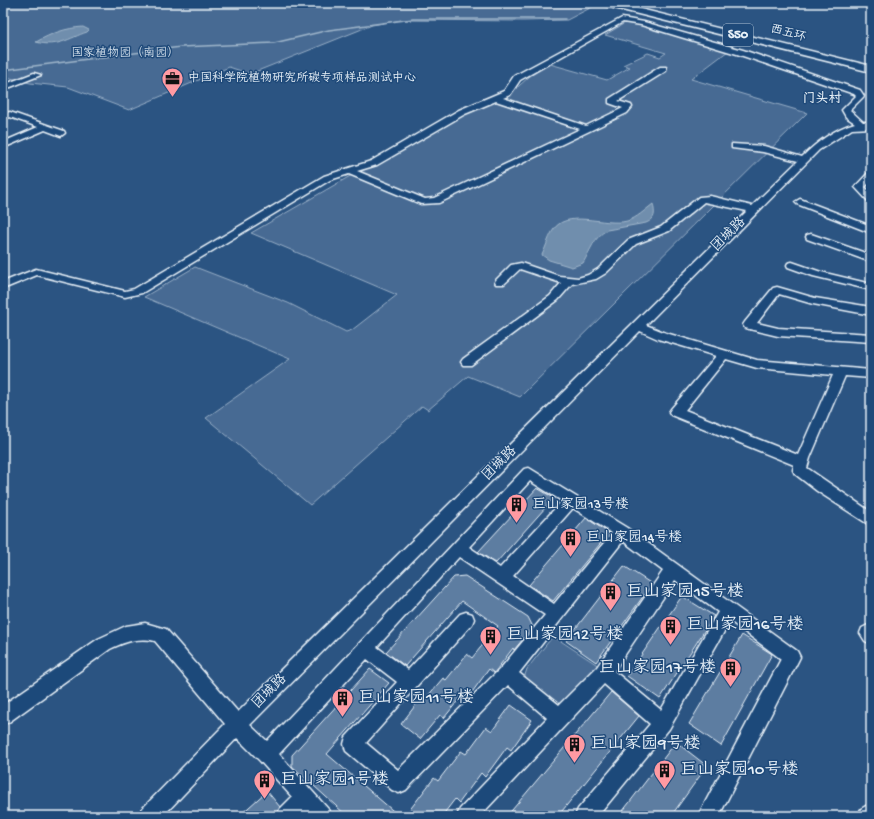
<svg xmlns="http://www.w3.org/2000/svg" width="874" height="819" font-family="'Gochi Hand','LXGW WenKai TC',sans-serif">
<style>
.green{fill:#476b93;stroke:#98aec6}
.water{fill:#708ead;stroke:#a0b6cb}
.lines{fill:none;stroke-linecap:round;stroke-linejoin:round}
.stream{stroke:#a0b6cb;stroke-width:1.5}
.building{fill:#5d7da1;stroke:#e8f1f8}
.minor-casing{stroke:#e8f1f8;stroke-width:3}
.highway-casing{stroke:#e8f1f8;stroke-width:3}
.minor{fill:#1f4a7a;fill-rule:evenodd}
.highway{fill:#1f4a7a;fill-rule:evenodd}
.labels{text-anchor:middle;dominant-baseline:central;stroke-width:3;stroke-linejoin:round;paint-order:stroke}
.far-street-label{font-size:12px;fill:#e8f1f8;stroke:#1f4a7a}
.far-park-label{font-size:12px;fill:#d0dde9;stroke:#1f4a7a}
.far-poi-label{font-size:12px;fill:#e8f1f8;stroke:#1f4a7a;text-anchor:start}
.shield{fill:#1f4a7a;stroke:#acbfd2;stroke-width:1}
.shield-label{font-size:13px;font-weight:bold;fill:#e8f1f8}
.far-quarter-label{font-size:13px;font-weight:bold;fill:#e8f1f8;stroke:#1f4a7a}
.street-label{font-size:14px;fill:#e8f1f8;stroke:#1f4a7a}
.poi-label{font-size:14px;fill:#e8f1f8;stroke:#1f4a7a;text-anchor:start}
.near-poi-label{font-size:17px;fill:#e8f1f8;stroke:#1f4a7a;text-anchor:start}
</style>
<rect width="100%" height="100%" fill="#2b5482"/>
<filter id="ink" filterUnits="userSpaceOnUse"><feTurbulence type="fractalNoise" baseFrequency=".025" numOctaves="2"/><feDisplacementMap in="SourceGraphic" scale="8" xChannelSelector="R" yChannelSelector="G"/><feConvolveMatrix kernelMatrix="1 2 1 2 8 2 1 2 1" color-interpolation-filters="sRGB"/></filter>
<g filter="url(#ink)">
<!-- green -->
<g class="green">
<path d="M3,3h579l12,3 -27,14 -43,1 -123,-1 -29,5 -122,49 -21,-7 -100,43 -61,-23 -38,-4 -27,-7z"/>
<path d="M625,23l30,4 73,24 -37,28 116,34 -287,284 -52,-21 -40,34 -6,-4 -112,99 -104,-87 84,-59 -146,-62 51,-30 93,36 58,29 6,-2 45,-35 -146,-62 101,-58 26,-11 90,-52 42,-18 20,-18 20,-12 57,16 23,-13 -7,-2 25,-12 12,4 6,-4 -61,-18z"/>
<path d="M553,636l49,32 -35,43 -41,-30 -1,-6 2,-6z"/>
</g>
<!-- water -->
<g class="water">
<path d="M83,27l6,3 -2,2c-18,6 -29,16 -51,10 16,-9 30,-14 47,-15z"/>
<path d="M653,204c2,9 3,15 -7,19l-39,7c-14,8 -16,20 -24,33l-11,4 -23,-7 -7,-5c4,-8 6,-16 10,-23 13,-25 53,-5 75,-11 10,-3 18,-11 26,-17z"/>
</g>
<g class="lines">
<!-- stream -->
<path class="stream" d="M3,70l178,-23 93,-4 55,-13 84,-11h152"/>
</g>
<!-- building -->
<g class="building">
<path d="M537,488l17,10 -58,65 -18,-11z"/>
<path d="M586,518l23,15 -56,68 -24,-16z"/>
<path d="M624,566l28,18 -56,78 -30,-21z"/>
<path d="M465,576l63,41 5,10 -19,23 -1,-2 -19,25 -5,-4 -19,26 -5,-3 -21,26 -4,-3 -20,24 -19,-15 17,-22 3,2 22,-26 3,2 21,-26 5,4 26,-32 -36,-25 -57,65 -19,-14 68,-75z"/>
<path d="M682,596l32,20 -54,83 -33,-23z"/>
<path d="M742,635l30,19 -51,92 -32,-22z"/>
<path d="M370,669l19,14 -62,71 72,62h-52l-55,-50v-11z"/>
<path d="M611,692l28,24 -81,100h-51z"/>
<path d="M511,705l21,15 -21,30 -4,-3 -22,30 -4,-4 -22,30 -4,-4 -13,17h-37l29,-38 4,3 23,-30 5,3 20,-27 6,4z"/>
<path d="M676,742l31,24 -36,50h-52z"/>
<path d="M267,791l13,16 -4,9h-37z"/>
</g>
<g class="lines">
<defs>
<g id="minor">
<path d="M622,18l22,4 99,28 117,40 4,6 -14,14 13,12h8v6l-19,1 -33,21 -173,175 20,8 91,27 114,10v8l-26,-2 -35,82 -3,10 64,44v14l-54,-35 -22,-17 -2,-4 1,-5 -123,-50 -2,-3 2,-3 45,-53 -58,-17 -18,-8 -390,394 17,16 257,-272 5,-1 98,60 170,123 3,6 -3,6 -78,153h-21l83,-157 -51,-38 -61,108 -71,87h-23l3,-7 72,-85 -46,-40 -124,132h-23l3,-7 87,-91 -39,-33 -102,105 -7,3 -7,-3 -46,-39 -2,-7 2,-7 51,-55 -30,-23 -88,95 49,55 3,7h-23l-3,-4 -4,4h-24l3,-7 12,-12 -32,-36 -23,-23 -74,78h-24l3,-7 83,-85 -70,-83c-17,-4 -30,1 -45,8l-101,73 -6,3v-20l95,-66 28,-13 19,-3 21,6 72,83 509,-501 -43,-9 -35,29 -33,13 -30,29 -10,6 -24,5 -14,16 -87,65h-8l-2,-3 2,-3 87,-63 11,-13 -41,-14 -16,15h-8l-1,-2 1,-2 15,-15 10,-2 38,13 19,2 10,-3 10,-6 30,-29 33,-13 38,-30 11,-1 42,10 46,-45 -35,-9 -31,-4v-4l32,2 38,11c15,-15 32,-28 53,-34l-9,-6 -4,-7 14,-14 -2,-2 -117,-40 -96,-29 -18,-3 -103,58 -10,15 -7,3 83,28 37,-18 -14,-5v-4l51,-32h6v4l-48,30 13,4 1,2 -5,6 -188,90 -18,1 -72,-30 -19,6 -188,113 -17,4 -88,-22 -34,14v-7l33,-13 89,22 9,-2 190,-113 47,-15 88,-51 45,-19 10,-15zM496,101l84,28 -146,69 -9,1 -68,-28 20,-6 88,-51zM726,359l31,9 76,7 -35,80 -113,-45zM530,481l32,20 -62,67 -31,-21zM573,508l39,25 -58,71 -41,-28zM623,541l40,30 -66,96 -38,38 -40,-32zM459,557l86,58 -44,53 -103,102 -32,-27 106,-119 2,-5 -2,-5 -6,-2 -6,2 -52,56 -31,-23zM675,580l43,32 -57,98 -47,-39z"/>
<path d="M34,73l7,2 -38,15v-5z"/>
<path d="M10,112l54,19 1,2 -4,3 -16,-6 -42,18v-6l35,-15 -28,-10 -7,2v-5z"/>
<path d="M871,172v9l-6,6 6,6v9l-3,-1 -13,-14 13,-14z"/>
<path d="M800,199l71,27v7l-74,-29 -2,-2z"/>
<path d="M811,234l60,21v7l-64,-23 -1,-2 1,-2z"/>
<path d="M792,262l29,10 50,12v6l-58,-14 -25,-9 -1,-2 1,-2z"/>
<path d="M777,287l38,11 56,9v8l-58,-11 -34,-10 -22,29 21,5 93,6v8l-93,-6 -33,-8 -2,-3 2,-3 28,-34z"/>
<path d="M868,625l3,2v17l-6,-3 -5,-8 2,-5z"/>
<path d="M871,803v13h-13l3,-7z"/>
</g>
<path id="highway" d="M600,3h16l255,63v6l-269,-67z"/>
</defs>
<!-- minor casing -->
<use href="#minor" class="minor-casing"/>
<!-- highway casing -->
<use href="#highway" class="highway-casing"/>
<!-- minor -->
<use href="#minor" class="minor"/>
<!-- highway -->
<use href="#highway" class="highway"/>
</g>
</g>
<!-- icons -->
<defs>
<symbol id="office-pin" viewBox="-11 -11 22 30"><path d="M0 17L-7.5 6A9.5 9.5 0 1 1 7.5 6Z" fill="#ff9aa2" stroke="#1f4a7a"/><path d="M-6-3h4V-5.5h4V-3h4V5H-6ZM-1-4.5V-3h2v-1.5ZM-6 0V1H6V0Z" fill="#111"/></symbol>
<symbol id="building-pin" viewBox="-11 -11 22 30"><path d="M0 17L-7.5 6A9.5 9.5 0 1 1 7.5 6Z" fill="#ff9aa2" stroke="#1f4a7a"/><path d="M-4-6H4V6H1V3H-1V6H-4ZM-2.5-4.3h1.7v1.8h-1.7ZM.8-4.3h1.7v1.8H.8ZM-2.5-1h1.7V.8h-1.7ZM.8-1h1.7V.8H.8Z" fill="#111"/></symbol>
</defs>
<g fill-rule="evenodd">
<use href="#office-pin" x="160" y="66" width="25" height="34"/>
<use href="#building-pin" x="504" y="492" width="25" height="34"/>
<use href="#building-pin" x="558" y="526" width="25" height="34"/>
<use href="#building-pin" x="598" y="580" width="25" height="34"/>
<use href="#building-pin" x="658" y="614" width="25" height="34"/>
<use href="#building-pin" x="478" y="624" width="25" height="34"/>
<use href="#building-pin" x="718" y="656" width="25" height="34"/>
<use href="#building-pin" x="330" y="686" width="25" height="34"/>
<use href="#building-pin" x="562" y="732" width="25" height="34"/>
<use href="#building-pin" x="652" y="758" width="25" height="34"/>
<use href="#building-pin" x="252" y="768" width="25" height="34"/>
</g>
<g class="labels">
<!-- far-street labels -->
<g class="far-street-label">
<text transform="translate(788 34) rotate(14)">西五环</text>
</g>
<!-- far-park labels -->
<g class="far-park-label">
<text x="125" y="54">国家植物园（南园）</text>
</g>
<!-- far-poi labels -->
<g class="far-poi-label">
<text x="188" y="79">中国科学院植物研究所碳专项样品测试中心</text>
</g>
<!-- shield labels -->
<rect class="shield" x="723" y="24" width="30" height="22" rx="3"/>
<g class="shield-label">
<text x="738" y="35">S50</text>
</g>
<!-- far-quarter labels -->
<g class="far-quarter-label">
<text x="822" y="99">门头村</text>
</g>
<!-- street labels -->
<g class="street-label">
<text transform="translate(729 235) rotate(-45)">团城路</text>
<text transform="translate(500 464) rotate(-45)">团城路</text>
<text transform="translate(270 692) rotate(-45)">团城路</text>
</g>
<!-- poi labels -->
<g class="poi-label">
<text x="532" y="505">巨山家园13号楼</text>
<text x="586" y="538">巨山家园14号楼</text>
</g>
<!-- near-poi labels -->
<g class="near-poi-label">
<text x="626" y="593">巨山家园15号楼</text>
<text x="686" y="626">巨山家园16号楼</text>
<text x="506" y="636">巨山家园12号楼</text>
<text x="716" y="669" text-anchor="end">巨山家园17号楼</text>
<text x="358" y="699">巨山家园11号楼</text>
<text x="590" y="745">巨山家园9号楼</text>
<text x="680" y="771">巨山家园10号楼</text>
<text x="280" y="781">巨山家园1号楼</text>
</g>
</g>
<!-- margin -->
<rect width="874" height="819" fill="none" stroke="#1f4a7a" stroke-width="16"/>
<rect x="8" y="8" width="858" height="803" fill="none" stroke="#e8f1f8" stroke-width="1.5" filter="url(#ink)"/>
</svg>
